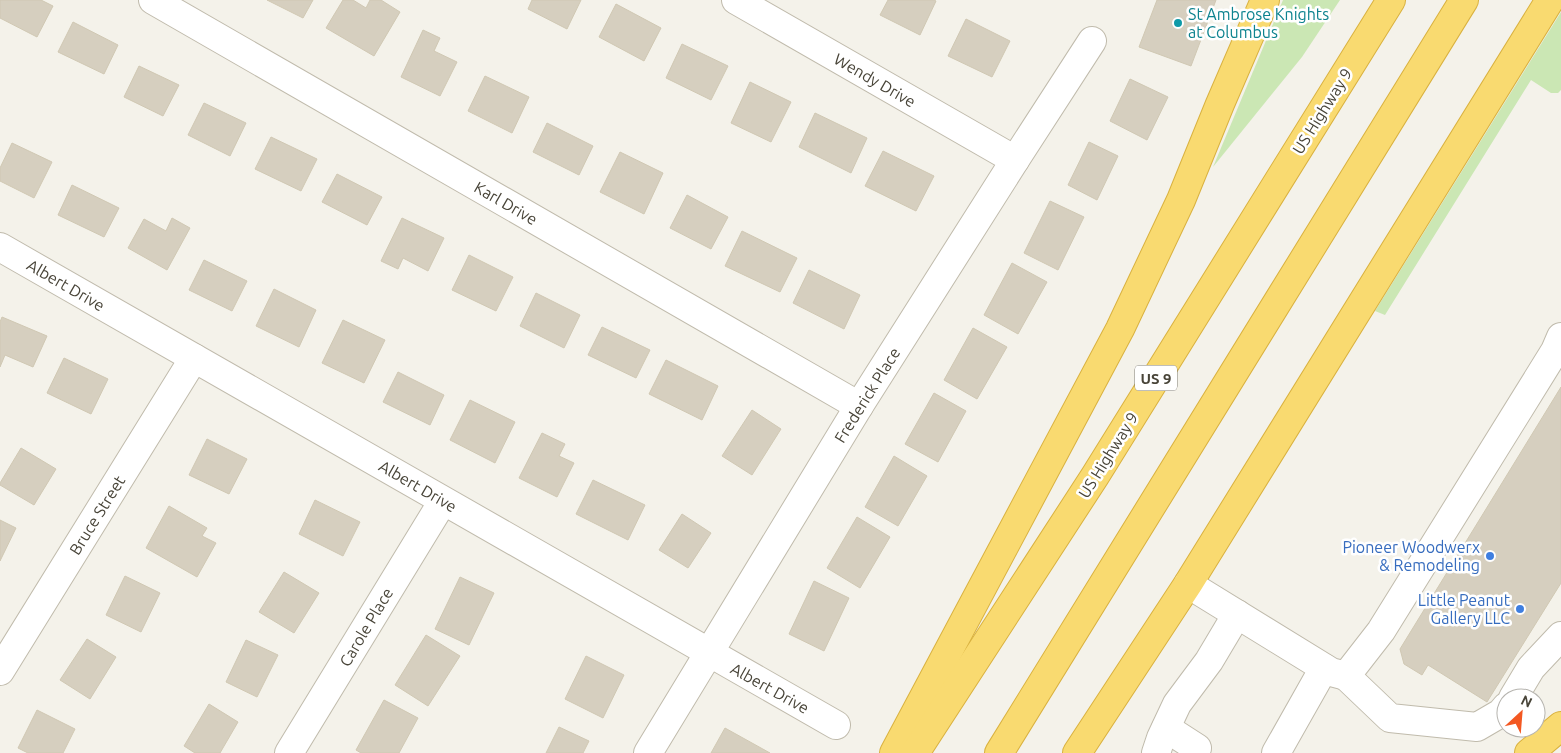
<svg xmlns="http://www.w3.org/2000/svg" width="1561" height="753" font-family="Ubuntu,sans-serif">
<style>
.green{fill:#cbe7b4}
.building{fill:#d6cfbf;stroke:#d0c8b3}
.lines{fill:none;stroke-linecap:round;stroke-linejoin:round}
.minor-casing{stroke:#c0bbac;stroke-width:30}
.highway-casing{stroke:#d9b13f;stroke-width:30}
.minor{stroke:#fff;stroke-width:28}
.highway{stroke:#f9da70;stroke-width:28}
.culture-dot{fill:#0f9aa8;stroke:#fff;stroke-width:2}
.shop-dot{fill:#3f7fe0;stroke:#fff;stroke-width:2}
.labels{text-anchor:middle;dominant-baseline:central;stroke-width:5;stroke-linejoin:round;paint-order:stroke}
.shield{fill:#fff;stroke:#7f7c74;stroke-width:1}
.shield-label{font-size:15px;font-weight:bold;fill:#484438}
.culture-label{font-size:16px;fill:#0d838f;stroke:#fff;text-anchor:start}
.street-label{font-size:16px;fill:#484438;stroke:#fff}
.shop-label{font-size:16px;fill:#366cbe;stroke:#fff;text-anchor:end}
</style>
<rect width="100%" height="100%" fill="#f4f2ea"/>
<!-- green -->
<g class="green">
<path d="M1283,0h57l-38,57 -89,110z"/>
<path d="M1561,12v78l-3,3h-7l-20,-13 -146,235 -10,-4z"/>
</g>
<!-- building -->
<g class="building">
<path d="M0,0h41l12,6 -16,31 -37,-19z"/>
<path d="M267,0h46l-10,18z"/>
<path d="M343,0h10l13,8 4,-8h11l19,12 -26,44 -48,-28z"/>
<path d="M532,0h49l-14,29 -39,-20z"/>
<path d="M888,0h46l2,1 -16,34 -40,-20z"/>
<path d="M1157,0h59l-25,66 -52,-19z"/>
<path d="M616,4l45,24 -17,33 -45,-24z"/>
<path d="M966,19l44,22 -18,36 -44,-21z"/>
<path d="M73,22l45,23 -14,29 -46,-22z"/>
<path d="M423,30l17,8 -6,13 23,11 -17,34 -39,-19z"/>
<path d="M682,44l46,22 -17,34 -45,-22z"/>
<path d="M139,66l40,19 -16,31 -39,-19z"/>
<path d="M485,76l44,21 -17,36 -44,-22z"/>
<path d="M1130,79l38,18 -21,43 -37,-19z"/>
<path d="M750,82l41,20 -20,40 -40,-19z"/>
<path d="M204,103l42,20 -16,33 -42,-21z"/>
<path d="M815,113l52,25 -16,35 -52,-26z"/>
<path d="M547,123l46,23 -14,29 -46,-23z"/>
<path d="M271,137l46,22 -16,32 -46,-22z"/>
<path d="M1089,142l29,14 -21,44 -29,-15z"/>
<path d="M12,143l40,19 -18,36 -34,-17v-13z"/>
<path d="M883,151l51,25 -18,35 -51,-25z"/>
<path d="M620,152l43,21 -19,41 -44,-22z"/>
<path d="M337,174l45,23 -15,28 -45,-23z"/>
<path d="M72,185l47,23 -15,29 -46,-22z"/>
<path d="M687,195l41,22 -17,32 -41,-21z"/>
<path d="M1050,201l34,16 -26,53 -34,-17z"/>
<path d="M172,218l18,10 -23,42 -39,-22 16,-29 22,12z"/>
<path d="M402,218l42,20 -16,33 -25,-13 -5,11 -17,-8z"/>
<path d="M742,231l55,27 -17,34 -55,-26z"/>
<path d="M469,255l44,22 -17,34 -44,-21z"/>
<path d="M204,260l43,21 -15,30 -43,-21z"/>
<path d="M1012,263l35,19 -29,52 -34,-19z"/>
<path d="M809,270l51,25 -16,34 -51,-26z"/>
<path d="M274,289l42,21 -17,37 -43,-21z"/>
<path d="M536,293l44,22 -16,33 -44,-22z"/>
<path d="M2,317l45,19 -14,31 -28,-12 -5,12v-45z"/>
<path d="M343,320l42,20 -21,43 -42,-20z"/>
<path d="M602,327l48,23 -14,28 -48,-23z"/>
<path d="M973,328l34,19 -30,52 -33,-19z"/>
<path d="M64,358l44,21 -17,35 -44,-21z"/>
<path d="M666,360l52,26 -16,34 -53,-26z"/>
<path d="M398,372l46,23 -14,30 -47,-23z"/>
<path d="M1561,387v196l-74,119 -59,-37 -6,10 -18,-11 -4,-15z"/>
<path d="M934,393l32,18 -28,51 -33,-18z"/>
<path d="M470,400l45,22 -20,41 -45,-23z"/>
<path d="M752,410l29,19 -29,46 -30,-19z"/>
<path d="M542,433l23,11 -6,12 15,7 -17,34 -38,-19z"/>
<path d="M207,439l40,20 -18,35 -40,-19z"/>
<path d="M21,448l35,21 -22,36 -34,-20v-2z"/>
<path d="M894,456l33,20 -29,50 -33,-19z"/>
<path d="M593,480l52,25 -17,35 -52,-26z"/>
<path d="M315,500l45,22 -17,34 -44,-22z"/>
<path d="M169,506l38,22 -5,8 14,7 -19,34 -51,-29z"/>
<path d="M682,514l29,19 -23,35 -29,-18z"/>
<path d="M857,517l33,20 -30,51 -33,-20z"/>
<path d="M0,520l16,8 -16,33z"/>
<path d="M284,572l35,21 -25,40 -35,-21z"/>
<path d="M125,576l35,17 -19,39 -35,-17z"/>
<path d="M460,577l34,16 -25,52 -34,-16z"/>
<path d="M814,581l35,17 -25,53 -35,-17z"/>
<path d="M426,635l34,21 -32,50 -33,-21z"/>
<path d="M87,639l29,18 -26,42 -30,-19z"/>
<path d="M246,640l32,15 -21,42 -31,-15z"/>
<path d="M586,656l38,19 -21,43 -38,-19z"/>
<path d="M384,700l34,18 -19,35h-38l-5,-3z"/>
<path d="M209,704l29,18 -18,31h-25l-11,-7z"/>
<path d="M37,710l38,19 -12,24h-35l-10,-5z"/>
<path d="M559,727l30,14 -6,12h-37z"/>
<path d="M725,728l45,25h-59z"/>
</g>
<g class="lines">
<defs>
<g id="minor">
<path d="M153,0l706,406"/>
<path d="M736,0l279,160"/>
<path d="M0,247l836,478"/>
<path d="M1188,584l143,88 15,4 35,-45 174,-280 6,-14"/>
<path d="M0,671l194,-313"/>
<path d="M1346,676l44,42 87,9 24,-14 5,-6"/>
<path d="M1513,698l18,-30 30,-32"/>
<path d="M1166,728l31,20"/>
<path d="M289,753l154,-252"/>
<path d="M648,753l211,-347 156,-246 77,-119"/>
<path d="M1156,753l5,-15 16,-34 32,-43 28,-47"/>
<path d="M1276,753l48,-85"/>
</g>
<g id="highway">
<path d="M894,753l226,-424 61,-129 39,-96 45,-104"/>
<path d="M915,753l180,-277 296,-476"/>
<path d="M999,753l465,-753"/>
<path d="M1077,753l111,-169 362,-584"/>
<path d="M1529,753l32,-27"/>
</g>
</defs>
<!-- minor casing -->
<use href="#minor" class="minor-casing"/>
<!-- highway casing -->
<use href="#highway" class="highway-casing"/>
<!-- minor -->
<use href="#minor" class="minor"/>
<!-- highway -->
<use href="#highway" class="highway"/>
</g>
<!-- markers -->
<circle class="culture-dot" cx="1178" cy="23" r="5"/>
<g class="shop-dot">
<circle cx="1490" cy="556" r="5"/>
<circle cx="1520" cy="609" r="5"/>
</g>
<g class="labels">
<!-- shield labels -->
<rect class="shield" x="1135" y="365.5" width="42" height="25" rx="4"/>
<g class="shield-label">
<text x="1156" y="378">US 9</text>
</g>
<!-- culture labels -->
<g class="culture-label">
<text x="1188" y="14">St Ambrose Knights<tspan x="1188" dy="18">at Columbus</tspan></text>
</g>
<!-- street labels -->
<g class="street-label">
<text transform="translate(875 80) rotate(30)">Wendy Drive</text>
<text transform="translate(1322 111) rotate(-58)">US Highway 9</text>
<text transform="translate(506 203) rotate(30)">Karl Drive</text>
<text transform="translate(66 285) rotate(30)">Albert Drive</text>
<text transform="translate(867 395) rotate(-58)">Frederick Place</text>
<text transform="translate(1108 455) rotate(-58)">US Highway 9</text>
<text transform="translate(418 486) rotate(30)">Albert Drive</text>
<text transform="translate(97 515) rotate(-58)">Bruce Street</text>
<text transform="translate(366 627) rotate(-59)">Carole Place</text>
<text transform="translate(770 688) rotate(29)">Albert Drive</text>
</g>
<!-- shop labels -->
<g class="shop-label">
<text x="1480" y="547">Pioneer Woodwerx<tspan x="1480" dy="18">&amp; Remodeling</tspan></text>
<text x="1510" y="600">Little Peanut<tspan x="1510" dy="18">Gallery LLC</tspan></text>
</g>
</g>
<!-- north arrow -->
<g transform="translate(1521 713) rotate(26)"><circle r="24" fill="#ffffff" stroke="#b6b4af"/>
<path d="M0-4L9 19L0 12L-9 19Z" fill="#f35822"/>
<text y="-8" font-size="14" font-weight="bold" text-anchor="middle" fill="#484438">N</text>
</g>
</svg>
